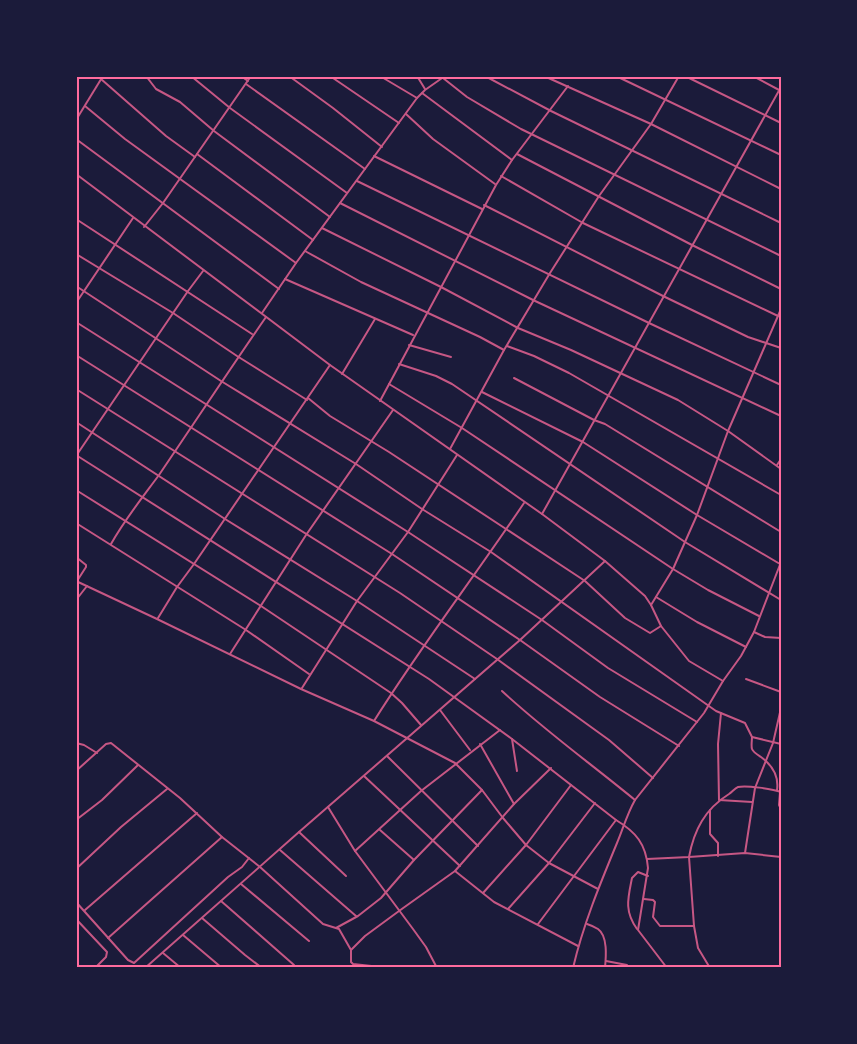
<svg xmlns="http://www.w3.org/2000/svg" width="857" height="1044" font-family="Roboto,sans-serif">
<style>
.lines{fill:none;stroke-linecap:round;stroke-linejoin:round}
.minor{stroke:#c65784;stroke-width:2}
.neatline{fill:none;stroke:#ff6b9d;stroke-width:2}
</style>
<rect width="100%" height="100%" fill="#1b1b3a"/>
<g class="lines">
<!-- minor -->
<g class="minor">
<path d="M146,76l10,13 24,13 34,29 116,86"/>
<path d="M191,76l39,32 117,85"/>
<path d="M241,76l7,5"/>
<path d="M289,76l44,32 49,39"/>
<path d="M330,76l69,47"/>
<path d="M380,76l37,22"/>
<path d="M417,76l8,13"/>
<path d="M485,76l66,35 230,112"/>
<path d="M544,76l107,48 130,65"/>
<path d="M616,76l165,79"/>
<path d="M685,76l96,47"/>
<path d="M753,76l28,15"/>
<path d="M443,78l24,19 54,32 260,127"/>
<path d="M101,79l65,57 29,21"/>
<path d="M246,84l119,85"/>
<path d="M422,93l90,67"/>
<path d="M85,106l40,33 171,124"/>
<path d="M406,114l27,25 62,45"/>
<path d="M76,120l27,-44"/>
<path d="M76,139l203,150"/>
<path d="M197,154l116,86"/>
<path d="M517,154l175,91 89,44"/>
<path d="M374,156l108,53"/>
<path d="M76,174l254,191 212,149 63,47 40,35 6,9 10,21 28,35 34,20"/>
<path d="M501,176l82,47 195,93"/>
<path d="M357,181l292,142 132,62"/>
<path d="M340,203l193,97 248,116"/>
<path d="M484,205l179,91 85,41 33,11"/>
<path d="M76,219l176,115"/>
<path d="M144,227l19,-24 88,-127"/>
<path d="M322,228l119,59 77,41 53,22 107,50 50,31 53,38"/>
<path d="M305,251l56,31 119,55 24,13"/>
<path d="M76,254l97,59 64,43 70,44"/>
<path d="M285,279l128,56"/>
<path d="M76,286l145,95 135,83 66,45 69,43 225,159 29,12 7,14 29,7"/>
<path d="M76,303l57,-85"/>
<path d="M262,313l34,-50 121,-165 8,-8 20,-14"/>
<path d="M76,322l332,210 134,88 66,48 89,54"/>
<path d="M409,345l42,12"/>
<path d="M507,346l27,10 35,17 212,122"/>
<path d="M76,355l316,199 128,86 80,57 79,49"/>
<path d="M399,364l37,12 16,8 233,158 96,58"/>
<path d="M342,374l33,-55"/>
<path d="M514,378l80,42 11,4 176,108"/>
<path d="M389,384l73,44 211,141 35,21 51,26"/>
<path d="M76,389l324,204 97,66 112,81 44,38"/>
<path d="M482,392l101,50 114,73 83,49"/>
<path d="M308,398l22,18 59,36 196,129 40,37 25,15 11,-7"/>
<path d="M380,401l116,-216 16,-25 56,-74"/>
<path d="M76,422l149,97 132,82 118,78"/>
<path d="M450,449l54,-99 46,-77 49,-77 52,-72 28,-48"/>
<path d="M76,455l353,224 83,60 104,81c20,12 30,24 32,48l-10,62 29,38"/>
<path d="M76,456l112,-165 15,-20"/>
<path d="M777,465l4,-6"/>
<path d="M76,490l185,116 130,87 11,10 19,22"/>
<path d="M542,514l239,-427"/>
<path d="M76,523l170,107 63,44"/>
<path d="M111,544c14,-25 31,-46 48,-69 36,-53 71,-106 107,-158"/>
<path d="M76,557l10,8v2l-9,14"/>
<path d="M76,581l81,38 144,70 73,32 81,42 27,27 21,28 23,27 23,18 49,26"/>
<path d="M656,597l41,25 49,25"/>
<path d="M76,600l11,-14"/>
<path d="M651,605l22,-36 24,-54 31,-84 53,-122"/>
<path d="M158,618l19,-31 17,-23 136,-199"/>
<path d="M754,632l11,5 16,1"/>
<path d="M230,654l76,-119 87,-125"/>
<path d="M746,679l35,13"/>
<path d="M302,688l55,-87 51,-69 49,-77"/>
<path d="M502,691c42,39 88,72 133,109"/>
<path d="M440,710l30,40"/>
<path d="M721,713l-3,31 1,56 33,2"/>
<path d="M374,721c47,-75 101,-145 150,-218"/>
<path d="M752,737c0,3 -1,9 0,12 1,3 6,6 9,8 11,8 18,19 16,33"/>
<path d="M512,739l5,32"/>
<path d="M76,743l8,2 13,8"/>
<path d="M480,744l34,60"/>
<path d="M387,756l91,90"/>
<path d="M76,771l30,-27 5,-1 69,55 42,39 38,30 63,57 16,5 12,21v12l2,2 37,4"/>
<path d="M364,776l96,90"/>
<path d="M780,792l-1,13 2,4"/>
<path d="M328,807l27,44 58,78 13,18 11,21"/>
<path d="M710,810v24l8,9v13"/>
<path d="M76,820l26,-20 36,-35"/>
<path d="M380,830l34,30"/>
<path d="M299,832l47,44"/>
<path d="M280,850l76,66"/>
<path d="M355,851l66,-60 79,-61"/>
<path d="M745,853l10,-65 18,-45 8,-35"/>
<path d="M647,859l42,-2c5,-27 16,-48 40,-63 3,-2 6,-6 9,-7 8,-2 35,2 43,5"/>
<path d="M76,869l45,-42 46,-38"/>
<path d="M455,871l39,31 84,44"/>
<path d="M241,884l68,57"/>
<path d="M483,893l43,-48 45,-60"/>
<path d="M644,899l9,1 2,2 -2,15 7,9h34"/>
<path d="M221,901l73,64 1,3"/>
<path d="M76,902l52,58 6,3 94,-86 14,-10 7,-9"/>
<path d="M508,909l41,-46 46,-60"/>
<path d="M85,910l112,-97"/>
<path d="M202,918l43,37 17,13"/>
<path d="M76,919l31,33 -1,5 -11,11"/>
<path d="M538,924l78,-104"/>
<path d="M587,924c3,1 8,3 11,5 10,7 8,28 7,39"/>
<path d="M336,928l22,-12 23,-18 33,-38 68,-70"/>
<path d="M637,929c-13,-18 -9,-31 -5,-51l6,-6 10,4"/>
<path d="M183,935l39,33"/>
<path d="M108,938l114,-101"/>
<path d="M351,950l14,-14 34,-25 56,-40 59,-67 37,-36"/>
<path d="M163,953l18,15"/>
<path d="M606,961l21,4"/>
<path d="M145,968l154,-136 221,-192 85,-79"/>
<path d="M573,968c10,-43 27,-84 44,-125 6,-14 10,-29 18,-43l69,-87 19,-32 18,-25 13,-24 27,-70"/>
<path d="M710,968l-12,-20 -4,-22 -5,-69 56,-4 36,4"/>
</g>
</g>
<!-- border -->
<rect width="857" height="1044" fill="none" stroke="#1b1b3a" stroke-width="155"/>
<rect x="78" y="78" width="702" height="888" class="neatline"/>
</svg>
